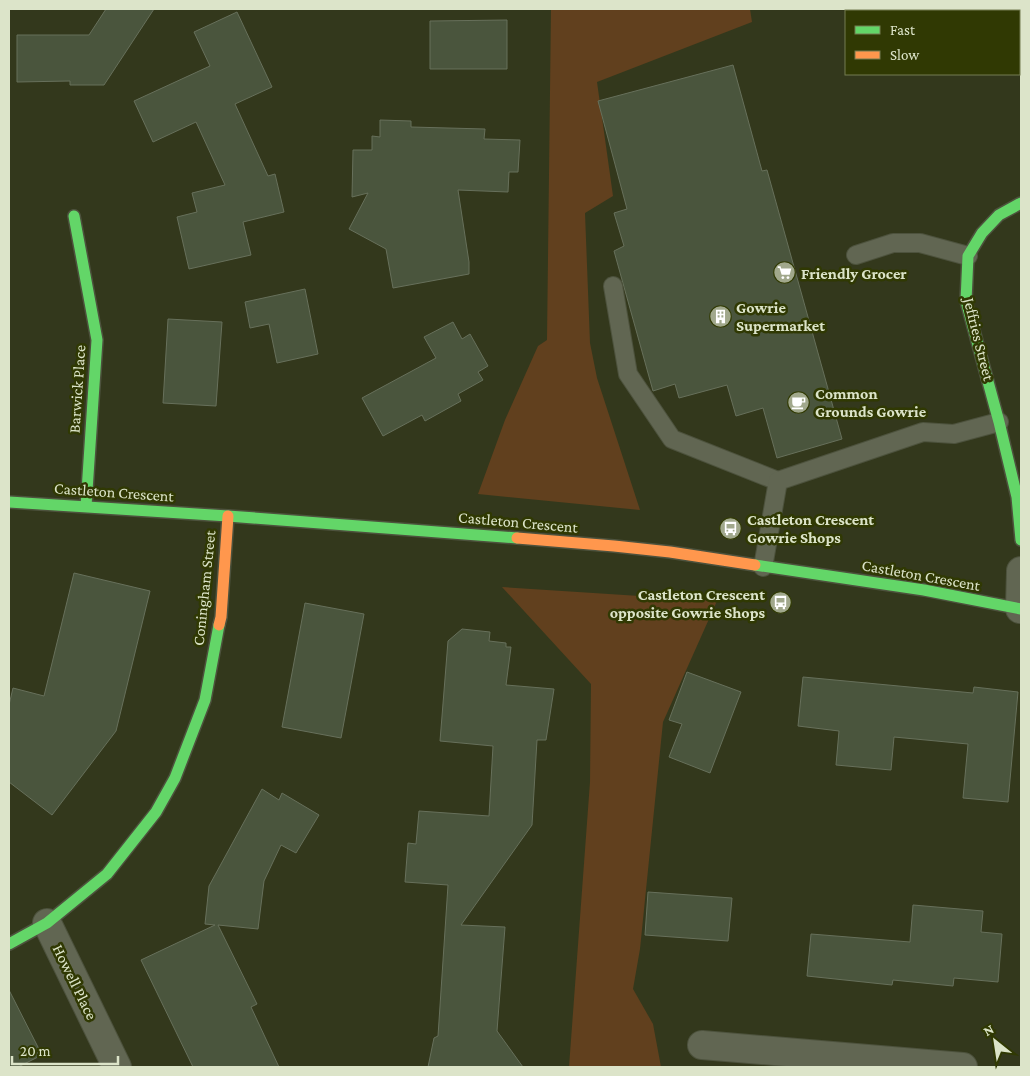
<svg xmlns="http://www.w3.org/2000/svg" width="1030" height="1076" font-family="'Crimson Pro',serif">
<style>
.green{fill:#61401e}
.building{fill:#4a553d;stroke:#67705b}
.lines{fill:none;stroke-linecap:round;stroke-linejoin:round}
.lane-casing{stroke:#4d523d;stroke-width:20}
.street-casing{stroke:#4d523d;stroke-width:30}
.fast-casing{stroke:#4d523d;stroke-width:14}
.slow-casing{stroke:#4d523d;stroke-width:14}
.lane{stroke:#616652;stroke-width:18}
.street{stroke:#616652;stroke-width:28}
.fast{stroke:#63d668;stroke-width:11}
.slow{stroke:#ff974d;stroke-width:11}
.labels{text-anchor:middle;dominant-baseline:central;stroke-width:5;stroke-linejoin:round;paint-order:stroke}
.poi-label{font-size:16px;font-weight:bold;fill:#dce4c9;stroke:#303903;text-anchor:start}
.street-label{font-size:16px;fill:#dce4c9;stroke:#303903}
</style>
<rect width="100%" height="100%" fill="#33381c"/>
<!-- green -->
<g class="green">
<path d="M551,9h199l2,13 -155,60 16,114 -28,17 5,130 7,35 43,132 -162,-16 27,-74 33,-74 9,-6z"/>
<path d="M502,587l215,14 -54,121 -23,227 -7,40 20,35 8,43h-92l21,-285 1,-98z"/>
</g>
<!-- building -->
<g class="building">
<path d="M106,9h48l-50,76h-34v-4l-53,1v-47h72z"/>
<path d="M237,12l35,75 -37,17 33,72 7,-2 9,38 -41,10 8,33 -62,14 -12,-52 20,-5 -5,-19 33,-8 -29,-63 -43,20 -19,-41 76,-35 -16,-34z"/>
<path d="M507,20v49h-77v-48z"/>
<path d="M733,65l29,106 5,-1 75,269 -65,19 -14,-50 -27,8 -9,-31 -48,13 -4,-14 -22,7 -39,-140 10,-5 -10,-33 13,-4 -29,-108z"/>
<path d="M380,120l31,1v6l74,2 -1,10 36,1 -2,32h-9l-1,20 -50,-2 11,72v12l-76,14 -7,-39 -37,-20 19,-36 -16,4 1,-47h19v-14l8,1z"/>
<path d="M305,289l13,65 -41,9 -8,-39 -19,4 -5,-26z"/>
<path d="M168,319l54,3 -6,84 -53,-3z"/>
<path d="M453,322l9,17 8,-5 18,32 -10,6 5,8 -25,14 3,7 -36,20 -3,-6 -39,21 -21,-38 74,-40 -12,-21z"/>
<path d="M74,573l76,18 -34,140 -64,84 -43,-33v-77l4,-17 31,8z"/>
<path d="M305,603l59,11 -23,124 -59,-11z"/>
<path d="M462,629l28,3 -1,9 17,2v4h5l-5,38 48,4 -8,51h-9l-5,85 -71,100 44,2 -8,104 26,36h-95l6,-29 4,-2 10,-151 -43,-3 3,-39 8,1 3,-33 70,5 4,-70 -53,-5 8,-100z"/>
<path d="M687,672l54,20 -31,81 -41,-16 13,-33 -13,-4z"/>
<path d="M803,677l170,16 1,-6 44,5 -10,110 -45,-4 5,-54 -74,-7 -3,33 -55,-5 3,-34 -41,-5z"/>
<path d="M262,789l17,11 3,-7 37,22 -23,38 -15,-8 -17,36 -6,48 -40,-4 39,79 -6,3 28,60h-86l-52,-107 74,-35 -10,-1 4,-38z"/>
<path d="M648,892l84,6 -4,43 -83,-6z"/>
<path d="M913,905l70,6 -2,21 21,2 -4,48 -44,-4 -1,8 -60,-6 -1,5 -85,-9 4,-42 99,8z"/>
<path d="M9,990l33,65 -24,12h-9z"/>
</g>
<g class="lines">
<defs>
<g id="lane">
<path d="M856,255l37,-12h27l48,13"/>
<path d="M613,286l15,88 44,65 106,42"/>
<path d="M763,567l15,-86 145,-49 31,2 45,-12"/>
</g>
<g id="street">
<path d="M1020,609l1,-38"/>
<path d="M47,923l70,144"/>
<path d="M702,1045l261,22"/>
</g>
<g id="fast">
<path d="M1021,203l-22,12 -17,18 -14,23 -2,45 33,121 18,75 4,43"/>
<path d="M74,216l23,124 -11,166"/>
<path d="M9,502l219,14 289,22"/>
<path d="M755,565l169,25 97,19"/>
<path d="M9,944l38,-21 60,-49 49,-62 19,-34 30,-78 14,-75"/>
</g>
<g id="slow">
<path d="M517,538l97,8 56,6 85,13"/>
<path d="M219,625l2,-8 7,-101"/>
</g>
</defs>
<!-- lane casing -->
<use href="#lane" class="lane-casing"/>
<!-- street casing -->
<use href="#street" class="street-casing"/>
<!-- fast casing -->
<use href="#fast" class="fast-casing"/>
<!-- slow casing -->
<use href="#slow" class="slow-casing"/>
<!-- lane -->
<use href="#lane" class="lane"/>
<!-- street -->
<use href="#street" class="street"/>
<!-- fast -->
<use href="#fast" class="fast"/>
<!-- slow -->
<use href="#slow" class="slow"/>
</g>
<!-- icons -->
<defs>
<symbol id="supermarket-disc" viewBox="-11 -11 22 22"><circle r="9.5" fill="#a1a88c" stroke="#303903"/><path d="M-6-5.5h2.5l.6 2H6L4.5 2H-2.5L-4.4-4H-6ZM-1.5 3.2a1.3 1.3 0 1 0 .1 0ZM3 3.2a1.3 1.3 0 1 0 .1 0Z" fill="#fff"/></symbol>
<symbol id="building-disc" viewBox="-11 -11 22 22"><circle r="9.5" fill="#a1a88c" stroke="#303903"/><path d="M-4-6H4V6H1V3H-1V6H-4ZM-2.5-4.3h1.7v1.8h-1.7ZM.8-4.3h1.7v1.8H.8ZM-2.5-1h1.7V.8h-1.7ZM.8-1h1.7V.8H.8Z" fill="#fff"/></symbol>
<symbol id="cafe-disc" viewBox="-11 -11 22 22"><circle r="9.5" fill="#a1a88c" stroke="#303903"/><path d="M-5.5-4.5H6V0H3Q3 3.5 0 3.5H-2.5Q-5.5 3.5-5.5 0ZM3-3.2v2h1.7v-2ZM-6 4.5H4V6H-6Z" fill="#fff"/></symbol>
<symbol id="bus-disc" viewBox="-11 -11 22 22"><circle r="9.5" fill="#a1a88c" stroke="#303903"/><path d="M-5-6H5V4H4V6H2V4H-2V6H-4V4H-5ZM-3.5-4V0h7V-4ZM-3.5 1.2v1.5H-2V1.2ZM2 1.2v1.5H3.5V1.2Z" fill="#fff"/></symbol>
</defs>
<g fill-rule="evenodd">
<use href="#supermarket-disc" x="772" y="260" width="25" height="25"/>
<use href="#building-disc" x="708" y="304" width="25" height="25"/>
<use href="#cafe-disc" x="786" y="390" width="25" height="25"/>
<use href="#bus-disc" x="718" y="516" width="25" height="25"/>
<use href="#bus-disc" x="768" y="590" width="25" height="25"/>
</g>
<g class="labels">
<!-- poi labels -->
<g class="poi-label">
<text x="801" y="273">Friendly Grocer</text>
<text x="736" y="307">Gowrie<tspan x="736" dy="18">Supermarket</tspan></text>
<text x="815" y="393">Common<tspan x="815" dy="18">Grounds Gowrie</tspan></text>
<text x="747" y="519">Castleton Crescent<tspan x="747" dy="18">Gowrie Shops</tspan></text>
<text x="765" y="594" text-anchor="end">Castleton Crescent<tspan x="765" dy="18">opposite Gowrie Shops</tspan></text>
</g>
<!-- street labels -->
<g class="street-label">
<text transform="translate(979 339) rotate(76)">Jeffries Street</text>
<text transform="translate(77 389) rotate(-86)">Barwick Place</text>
<text transform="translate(114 492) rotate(4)">Castleton Crescent</text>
<text transform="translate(518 522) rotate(5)">Castleton Crescent</text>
<text transform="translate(921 575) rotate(10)">Castleton Crescent</text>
<text transform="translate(204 588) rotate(-84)">Coningham Street</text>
<text transform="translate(75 982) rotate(64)">Howell Place</text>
</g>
</g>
<!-- border -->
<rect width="1030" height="1076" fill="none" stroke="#dce4c9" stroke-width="20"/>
<!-- legend -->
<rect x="845" y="10" width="175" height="65" fill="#303903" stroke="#757d52"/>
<rect x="855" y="26" width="25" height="8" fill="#63d668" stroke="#757d52"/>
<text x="890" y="35" font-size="15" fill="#dce4c9">Fast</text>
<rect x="855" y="51" width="25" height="8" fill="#ff974d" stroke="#757d52"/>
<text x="890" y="60" font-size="15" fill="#dce4c9">Slow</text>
<!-- north arrow -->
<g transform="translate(995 1041) rotate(330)" stroke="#303903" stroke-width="4" paint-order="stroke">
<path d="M0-4L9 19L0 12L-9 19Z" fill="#dce4c9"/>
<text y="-8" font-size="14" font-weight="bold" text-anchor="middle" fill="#dce4c9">N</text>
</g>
<!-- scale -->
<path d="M12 1056v8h106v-8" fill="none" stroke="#dce4c9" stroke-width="2.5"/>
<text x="20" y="1056" font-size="15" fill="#dce4c9" stroke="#303903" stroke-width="4" paint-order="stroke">20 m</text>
</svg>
